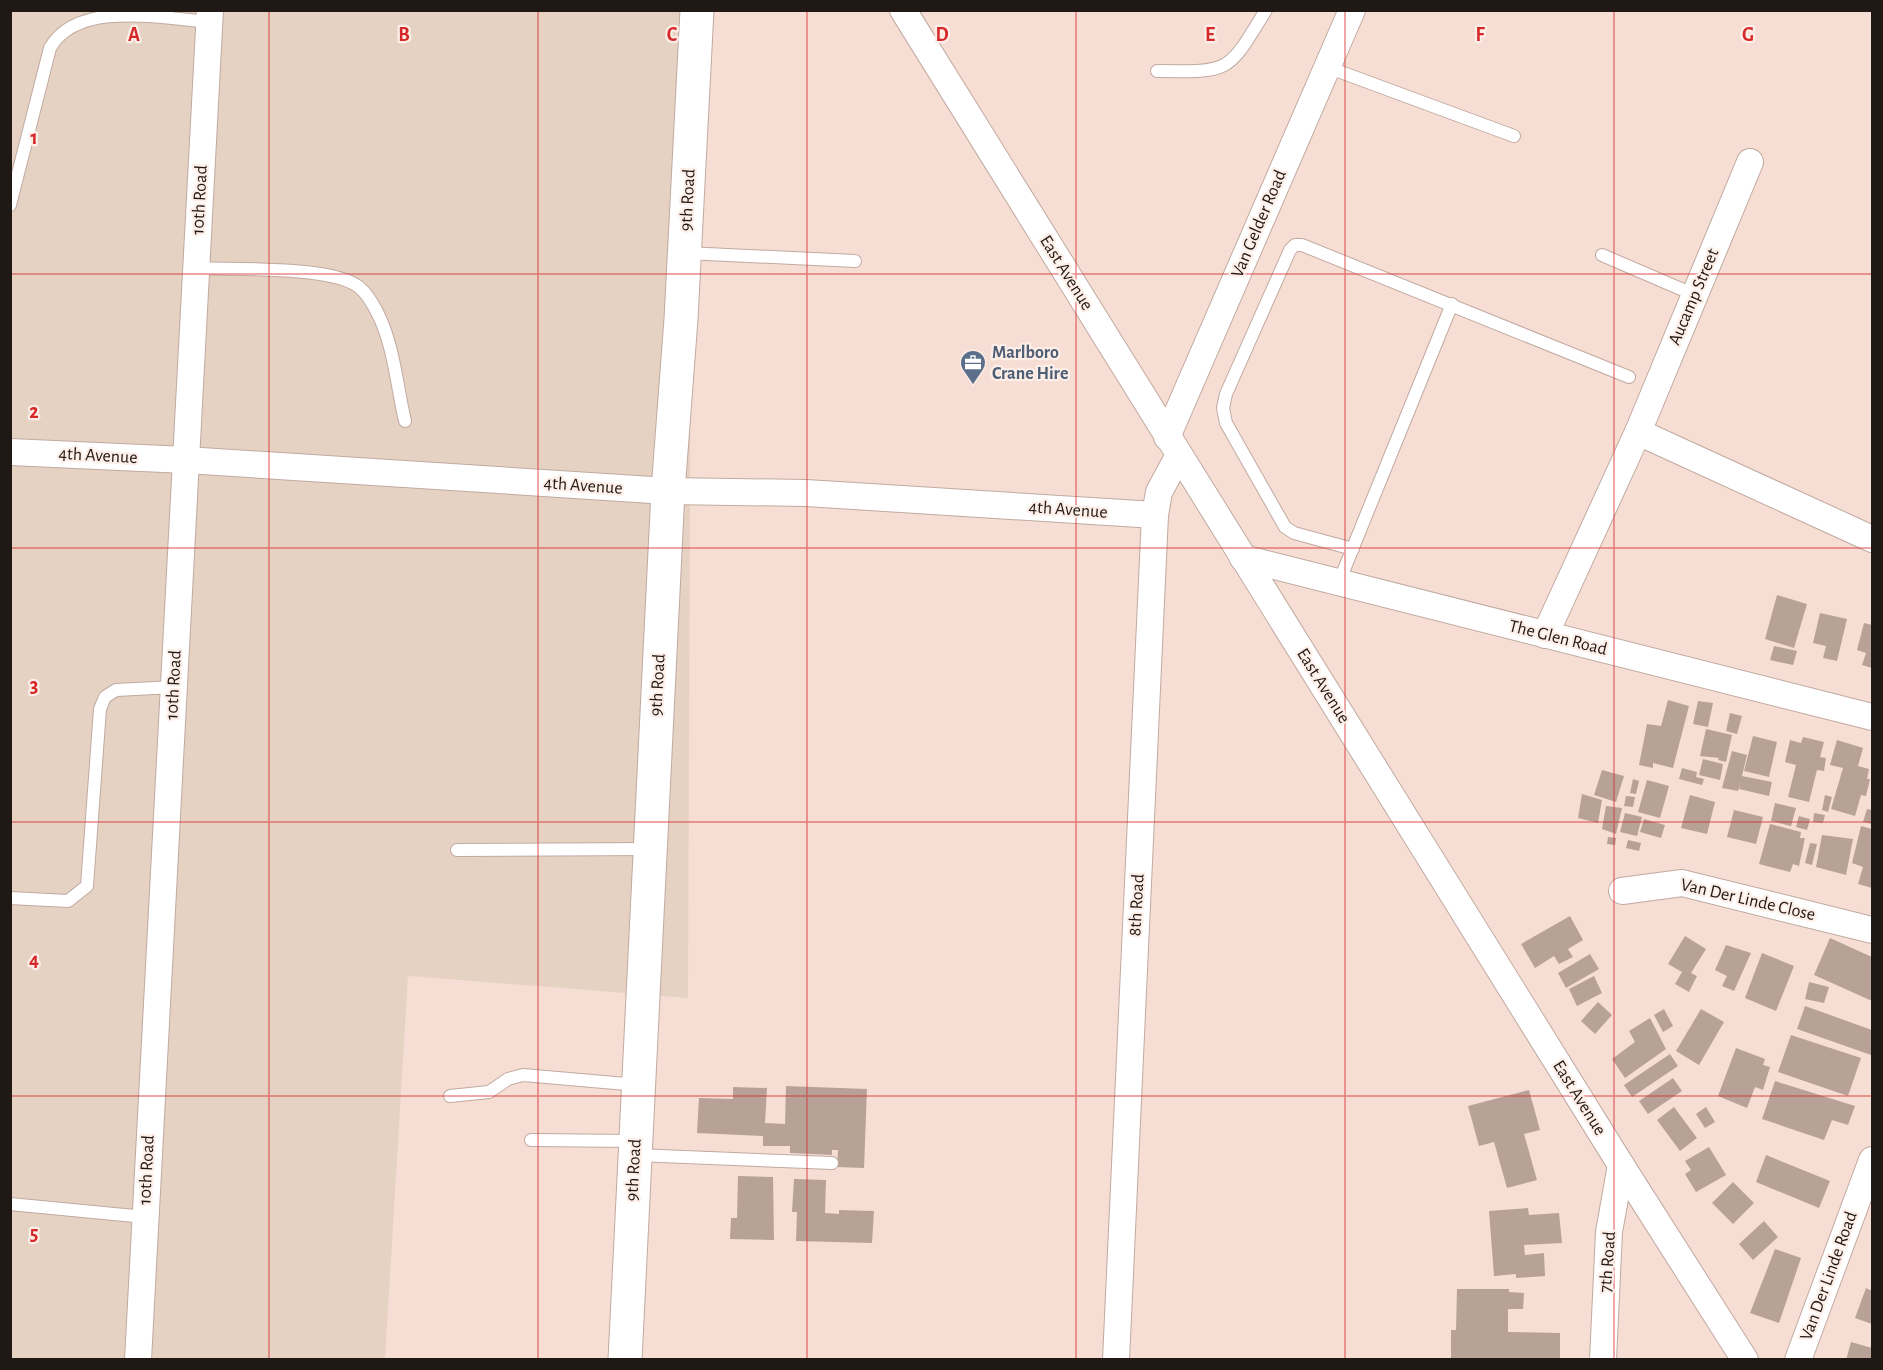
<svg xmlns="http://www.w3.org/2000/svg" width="1883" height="1370" font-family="'Alegreya Sans',sans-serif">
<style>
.industrial{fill:#e6d2c3}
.building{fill:#b8a297}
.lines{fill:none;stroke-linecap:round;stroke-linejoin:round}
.lane-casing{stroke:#c1aaa1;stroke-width:14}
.street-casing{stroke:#c1aaa1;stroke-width:28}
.secondary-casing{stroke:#c1aaa1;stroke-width:35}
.lane{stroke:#fff;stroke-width:12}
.street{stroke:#fff;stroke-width:26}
.secondary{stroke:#fff;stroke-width:33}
.grid{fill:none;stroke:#d62828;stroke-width:1.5;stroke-opacity:0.55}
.labels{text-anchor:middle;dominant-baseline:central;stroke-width:4.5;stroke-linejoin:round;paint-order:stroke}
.street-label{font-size:18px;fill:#201814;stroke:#fdeee8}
.service-label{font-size:18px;font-weight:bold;fill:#4e5e75;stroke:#fdeee8;text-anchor:start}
.grid-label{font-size:20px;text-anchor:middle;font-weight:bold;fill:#d62828;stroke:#fdeee8;stroke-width:4.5;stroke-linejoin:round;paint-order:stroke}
</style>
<rect width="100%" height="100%" fill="#f7ded4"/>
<!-- industrial -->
<path class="industrial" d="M10,11h682l-4,987 -280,-22 -23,383h-374z"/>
<!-- building -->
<g class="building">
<path d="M1777,595l30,9 -13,44 -29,-9z"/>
<path d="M1820,613l27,6 -10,42 -14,-3 3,-12 -13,-3z"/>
<path d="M1864,623l8,2v43l-10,-3 4,-12 -9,-3z"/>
<path d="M1774,646l23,5 -4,14 -23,-5z"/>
<path d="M1668,700l21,6 -16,62 -20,-5v5l-14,-3 8,-41 14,2z"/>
<path d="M1698,701l15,2 -5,24 -15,-3z"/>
<path d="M1730,713l12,3 -5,18 -11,-3z"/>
<path d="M1706,729l26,6 -6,27 -8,-2 1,-2 -19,-2z"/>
<path d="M1753,736l24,6 -8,35 -25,-6z"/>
<path d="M1803,737l21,5 -4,15 6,1 -2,13 -7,-1 -8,32 -21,-5 8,-32 -11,-3 5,-22 11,3z"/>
<path d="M1837,740l26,8 -5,18 11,3 -2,10h3l-4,17 -5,-1 -6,21 -24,-7 12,-41 -13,-3z"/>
<path d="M1732,751l15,4 -5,21 30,6 -3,14 -30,-7 2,-8 -3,10 -16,-3z"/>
<path d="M1703,759l20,5 -3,16 -21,-5z"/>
<path d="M1682,768l15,4 -1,5 8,2 -2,6 -23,-6z"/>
<path d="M1602,770l22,6 -8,26 -22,-7z"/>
<path d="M1633,779l6,2 -3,13 -6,-1z"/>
<path d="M1647,780l22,6 -9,32 -22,-6z"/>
<path d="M1582,794l20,6 -4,23 -20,-5z"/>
<path d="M1690,795l25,7 -8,32 -26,-6z"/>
<path d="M1825,795l7,2 -4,15 -6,-2z"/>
<path d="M1626,796l9,1 -2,10 -9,-1z"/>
<path d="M1775,803l21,5 -5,18 -20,-5z"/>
<path d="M1606,806l16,2 -6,26 -14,-5z"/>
<path d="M1867,809l5,1v14l-9,-2z"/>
<path d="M1734,810l29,7 -7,27 -29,-7z"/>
<path d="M1625,813l17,4 -5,19 -17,-4z"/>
<path d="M1814,813l11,2 -2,8 -10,-1z"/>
<path d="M1799,816l11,3 -3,11 -11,-3z"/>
<path d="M1644,819l21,6 -4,13 -21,-6z"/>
<path d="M1770,824l31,8 -1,6h5l-6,28 -6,-2 -3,8 -31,-8z"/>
<path d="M1861,826l11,3v59l-14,-4 5,-17 -11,-4z"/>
<path d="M1822,835l31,4 -7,36 -30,-8z"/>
<path d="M1608,837l8,1 -1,7 -8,-1z"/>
<path d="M1628,840l13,3 -2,8 -13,-3z"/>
<path d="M1810,843l7,1 -5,21 -7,-2z"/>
<path d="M1570,916l13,24 -15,9 5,8 -14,7 -5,-8 -19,12 -14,-24z"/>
<path d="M1685,936l21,13 -15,24 6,3 -8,16 -14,-8 7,-12 -14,-8z"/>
<path d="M1830,938l42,19v44l-58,-26z"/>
<path d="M1726,945l25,8 -17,38 -12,-5 5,-10 -12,-6z"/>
<path d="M1762,953l32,13 -18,45 -31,-13z"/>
<path d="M1590,954l9,15 -33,19 -8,-15z"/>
<path d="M1594,976l8,17 -25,13 -8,-17z"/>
<path d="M1809,982l20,5 -5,16 -19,-4z"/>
<path d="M1598,1002l14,13 -17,19 -14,-13z"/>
<path d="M1805,1006l67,24 -1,25 -74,-26z"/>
<path d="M1664,1009l9,17 -10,6 -9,-17z"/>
<path d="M1701,1009l23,13 -25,43 -23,-14z"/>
<path d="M1650,1018l16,31 -41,29 -13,-19 23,-17 -6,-11z"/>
<path d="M1791,1035l70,23 -13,38 -70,-24z"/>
<path d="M1736,1048l29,11 -2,6 7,2 -7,23 -8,-3 -8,21 -29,-12z"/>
<path d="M1670,1054l8,12 -46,31 -8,-12z"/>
<path d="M1673,1078l9,13 -34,23 -9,-13z"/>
<path d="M1775,1081l80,25 -7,19 -16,-5 -8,20 -62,-21z"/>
<path d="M786,1086l81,3 -3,79 -27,-1 1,-17h-6v5l-42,-2v-7h-27v-10l-66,-3 2,-35 34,1v-12l34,1 -2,35 20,1z"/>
<path d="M1529,1090l11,40 -16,4 13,46 -30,8 -13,-46 -15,4 -11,-40z"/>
<path d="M1674,1107l23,31 -17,13 -23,-31z"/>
<path d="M1706,1107l9,15 -10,6 -9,-14z"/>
<path d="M1709,1147l17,28 -30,17 -11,-18 6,-4 -6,-9z"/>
<path d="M1766,1155l64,26 -11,27 -63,-26z"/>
<path d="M738,1176l35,1 1,63 -44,-1 1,-21h6z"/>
<path d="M794,1179l32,1 -1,33 14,1v-4l35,1 -2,32 -76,-2 1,-29h-5z"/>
<path d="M1733,1182l21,21 -21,21 -21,-21z"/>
<path d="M1528,1208l1,7 30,-2 3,30 -38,2 1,10 19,-2 1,23 -29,2v-4l-22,2 -5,-65z"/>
<path d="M1764,1221l14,16 -25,23 -14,-16z"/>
<path d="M1775,1249l26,9 -22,65 -29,-10z"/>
<path d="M1866,1288l6,3v33l-17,-6z"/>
<path d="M1457,1289h52v3l15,1 -1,16h-15v23l52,1v27l-109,-2v-28h5z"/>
<path d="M1851,1342l21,6v12h-26z"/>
</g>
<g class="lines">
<defs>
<g id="lane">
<path d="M1327,67l187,69"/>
<path d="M1157,71c75,1 70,2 109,-61"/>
<path d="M10,205l40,-157c27,-48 111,-30 159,-26"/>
<path d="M686,253l169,8"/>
<path d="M1602,255l93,40"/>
<path d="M196,268c37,2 130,-2 160,17 10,6 17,19 22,29 16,32 19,73 27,107"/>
<path d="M1353,549l-59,-16 -9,-6 -59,-104 -3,-15 3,-14 64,-144 5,-5h7l327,132"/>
<path d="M1339,582l113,-278"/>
<path d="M457,850l194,-1"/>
<path d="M10,898l58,3 19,-15 13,-177 5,-12 11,-7 58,-3"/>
<path d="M450,1096l39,-4 19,-13 15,-4 115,10"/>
<path d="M531,1140l103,1"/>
<path d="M636,1155l196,8"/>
<path d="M10,1204l135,13"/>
</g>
<g id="street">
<path d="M903,10l718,1155 124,195"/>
<path d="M1638,432l234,107"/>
<path d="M1167,437l185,-427"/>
<path d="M10,452l176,8 482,31 138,2 349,22"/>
<path d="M1243,558l629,159"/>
<path d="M1545,635l93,-203 112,-270"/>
<path d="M1622,891l60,-8 190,47"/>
<path d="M138,1360l72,-1350"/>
<path d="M1116,1360l39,-845 4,-23 20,-37"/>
<path d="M1603,1360l6,-128 12,-67"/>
<path d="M1798,1360l74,-200"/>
</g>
<path id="secondary" d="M625,1360l43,-869 13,-172 16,-309"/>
</defs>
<!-- lane casing -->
<use href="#lane" class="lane-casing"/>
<!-- street casing -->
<use href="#street" class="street-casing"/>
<!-- secondary casing -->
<use href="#secondary" class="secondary-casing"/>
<!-- lane -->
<use href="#lane" class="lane"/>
<!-- street -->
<use href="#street" class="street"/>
<!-- secondary -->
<use href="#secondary" class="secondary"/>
</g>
<!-- grid -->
<path class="grid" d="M269,10v1350M538,10v1350M807,10v1350M1076,10v1350M1345,10v1350M1614,10v1350M10,274h1862M10,548h1862M10,822h1862M10,1096h1862"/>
<!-- icons -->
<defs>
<symbol id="office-pin" viewBox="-11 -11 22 30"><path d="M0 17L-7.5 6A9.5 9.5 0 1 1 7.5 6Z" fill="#5c6f8a" stroke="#fdeee8"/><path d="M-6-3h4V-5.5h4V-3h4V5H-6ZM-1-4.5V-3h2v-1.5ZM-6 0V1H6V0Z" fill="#fff"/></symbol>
</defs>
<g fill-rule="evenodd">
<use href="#office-pin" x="958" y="348" width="30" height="40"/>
</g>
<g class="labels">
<!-- street labels -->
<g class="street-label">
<text transform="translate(200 200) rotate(-87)">10th Road</text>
<text transform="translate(688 200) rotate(-87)">9th Road</text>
<text transform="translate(1259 224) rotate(-67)">Van Gelder Road</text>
<text transform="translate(1066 273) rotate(58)">East Avenue</text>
<text transform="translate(1694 297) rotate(-67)">Aucamp Street</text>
<text transform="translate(98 456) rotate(3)">4th Avenue</text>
<text transform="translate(583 486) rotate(4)">4th Avenue</text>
<text transform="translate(1068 510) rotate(4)">4th Avenue</text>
<text transform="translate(1558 638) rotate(14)">The Glen Road</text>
<text transform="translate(174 685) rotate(-87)">10th Road</text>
<text transform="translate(658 685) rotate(-87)">9th Road</text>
<text transform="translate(1323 686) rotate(58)">East Avenue</text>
<text transform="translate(1748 900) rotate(13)">Van Der Linde Close</text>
<text transform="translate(1137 905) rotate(-87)">8th Road</text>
<text transform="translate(1579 1098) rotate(58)">East Avenue</text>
<text transform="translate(147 1170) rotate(-87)">10th Road</text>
<text transform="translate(634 1170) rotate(-87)">9th Road</text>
<text transform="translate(1608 1262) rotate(-86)">7th Road</text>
<text transform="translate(1829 1276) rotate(-70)">Van Der Linde Road</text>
</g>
<!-- service labels -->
<g class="service-label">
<text x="992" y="353">Marlboro<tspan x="992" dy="21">Crane Hire</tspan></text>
</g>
</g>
<g class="grid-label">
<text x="134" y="41">A</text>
<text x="404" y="41">B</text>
<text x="672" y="41">C</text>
<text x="942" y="41">D</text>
<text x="1210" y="41">E</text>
<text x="1480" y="41">F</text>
<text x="1748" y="41">G</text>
<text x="34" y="144">1</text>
<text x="34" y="418">2</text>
<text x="34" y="692">3</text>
<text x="34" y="966">4</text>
<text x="34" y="1240">5</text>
</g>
<!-- border -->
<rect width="1883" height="1370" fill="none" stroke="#201814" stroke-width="24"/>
</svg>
